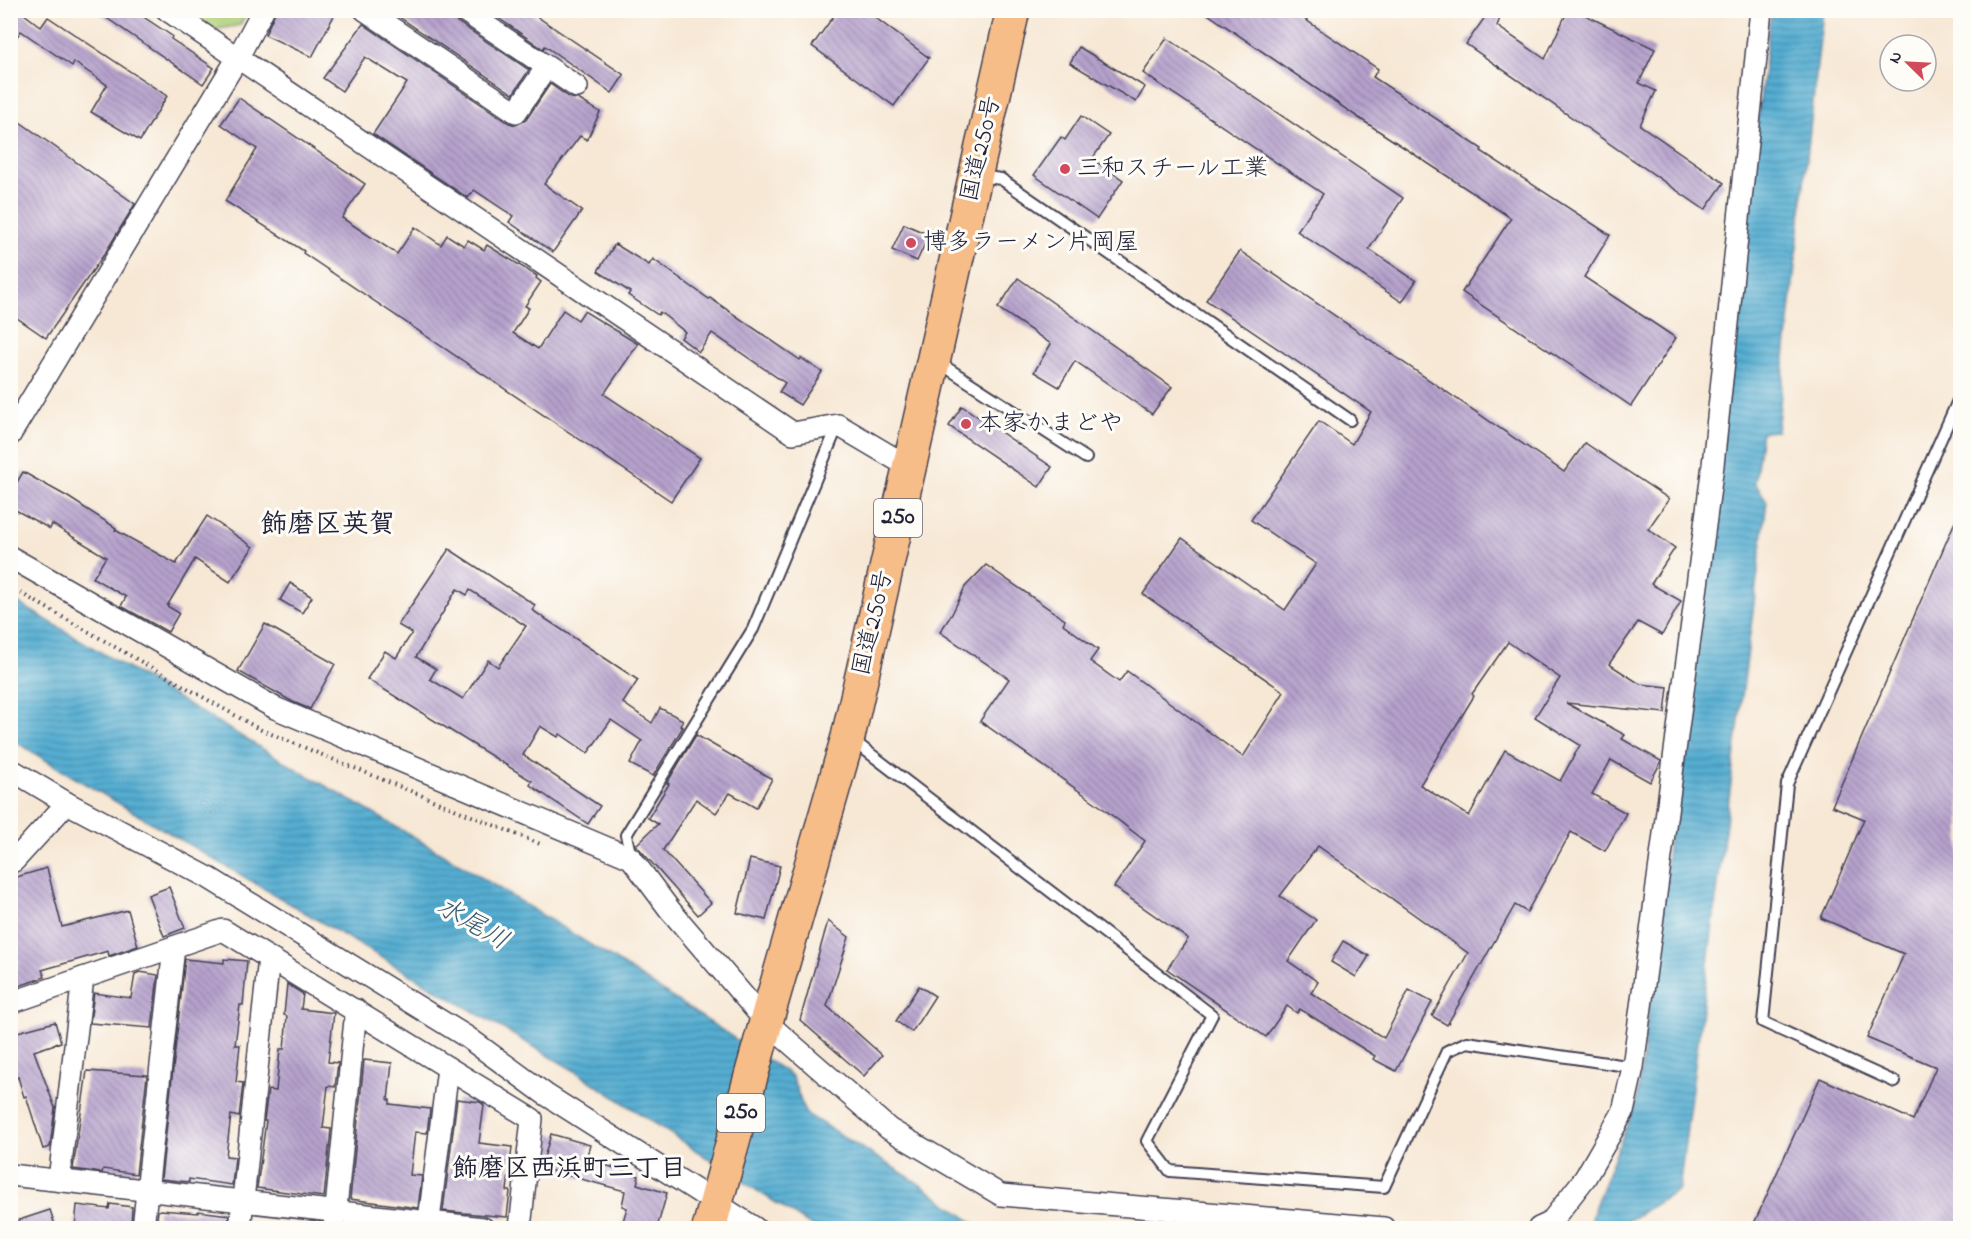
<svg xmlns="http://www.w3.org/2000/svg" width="1971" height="1239" font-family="'Indie Flower','Klee One',sans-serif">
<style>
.green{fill:#accd75;stroke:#677858;stroke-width:1.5}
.water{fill:url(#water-rules);stroke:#3b6886;stroke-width:1.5}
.building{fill:url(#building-back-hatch);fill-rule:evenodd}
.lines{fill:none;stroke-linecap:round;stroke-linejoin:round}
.service-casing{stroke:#424052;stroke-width:14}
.minor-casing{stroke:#424052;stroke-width:24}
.trunk-casing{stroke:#424052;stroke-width:36}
.path{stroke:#424052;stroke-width:4;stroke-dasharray:1.5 4.5;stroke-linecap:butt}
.service{stroke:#fff;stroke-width:10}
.minor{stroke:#fff;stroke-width:21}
.trunk{stroke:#f7bd88;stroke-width:33}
.poi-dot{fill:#d1495b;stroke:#fdfcf7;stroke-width:2}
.labels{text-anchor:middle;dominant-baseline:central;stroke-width:6;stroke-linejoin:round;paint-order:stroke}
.shield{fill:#fdfcf7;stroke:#646373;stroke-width:1.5}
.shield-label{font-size:22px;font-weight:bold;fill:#22223b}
.street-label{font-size:24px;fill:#22223b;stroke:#fdfcf7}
.poi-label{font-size:24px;fill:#22223b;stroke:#fdfcf7;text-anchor:start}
.water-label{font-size:26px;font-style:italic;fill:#365a77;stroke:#fdfcf7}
.neighbourhood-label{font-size:26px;font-weight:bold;fill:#22223b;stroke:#fdfcf7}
.quarter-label{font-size:27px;font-weight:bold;fill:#22223b;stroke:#fdfcf7}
</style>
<defs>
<pattern id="water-rules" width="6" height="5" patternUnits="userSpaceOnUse" patternTransform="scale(1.5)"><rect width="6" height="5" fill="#54add1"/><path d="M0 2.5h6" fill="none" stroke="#458cab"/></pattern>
<pattern id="building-back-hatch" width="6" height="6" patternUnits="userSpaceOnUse" patternTransform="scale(1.5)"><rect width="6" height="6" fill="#b6a1cc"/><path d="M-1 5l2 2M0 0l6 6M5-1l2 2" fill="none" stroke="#9483a7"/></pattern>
</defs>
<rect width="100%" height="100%" fill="#fdfcf7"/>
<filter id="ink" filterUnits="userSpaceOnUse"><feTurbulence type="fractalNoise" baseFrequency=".0167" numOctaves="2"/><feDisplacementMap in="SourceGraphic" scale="12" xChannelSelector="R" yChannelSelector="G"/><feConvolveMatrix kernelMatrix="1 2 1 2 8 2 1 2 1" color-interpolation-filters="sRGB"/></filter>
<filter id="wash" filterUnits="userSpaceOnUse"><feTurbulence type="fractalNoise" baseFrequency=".008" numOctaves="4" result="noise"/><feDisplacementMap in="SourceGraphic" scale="24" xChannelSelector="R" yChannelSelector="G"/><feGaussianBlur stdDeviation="1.35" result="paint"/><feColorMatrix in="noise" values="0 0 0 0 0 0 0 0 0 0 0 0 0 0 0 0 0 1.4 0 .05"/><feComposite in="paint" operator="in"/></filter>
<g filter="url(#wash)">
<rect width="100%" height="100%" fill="#f7e8d5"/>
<!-- green -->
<path class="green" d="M184,11h64l-8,14 -26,5z"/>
<!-- water -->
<g class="water">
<path d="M1771,11h52l-46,420 -15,1 -7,51 12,18 -88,689 -63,38h-26l5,-22 42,-106z"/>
<path d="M10,598l278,166 167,97 160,99 177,116 13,37 110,68 66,47h-167l-239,-157 -505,-296 -59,-36z"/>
</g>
<g id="blocks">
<!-- building -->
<g class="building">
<path d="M10,10h9l22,17 7,-10 119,79 -27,45 -49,-29 16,-27 -33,-23 -2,4 -51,-35 -11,15z"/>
<path d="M95,10h38l39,26 -1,3 43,29 -11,16z"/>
<path d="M276,10h61l-25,47 -47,-22z"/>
<path d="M389,10h61l6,11 73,49 -16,24z"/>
<path d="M487,10h40l97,65 -12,18 -54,-38 -13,-9 -2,3z"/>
<path d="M838,10h27l64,48 -35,48 -82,-60z"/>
<path d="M1202,10h89l87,59 -5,8 109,72 -1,2 129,84 -26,42 92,61 -45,68 -169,-114 49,-74 -155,-102z"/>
<path d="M1490,10h13l-6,16 48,33 23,-49h7l80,39 -16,34 17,8 -16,34 84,58 -19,27 -239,-166z"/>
<path d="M363,24l146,99 7,2 10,-5 24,-36 20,14 8,1 22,13 -13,28 -7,-4 -36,48 38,27 -29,41 -44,-30 4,-6 -39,-26 -6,8 -95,-64 34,-51 -42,-26 -23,34 -19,-13z"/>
<path d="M1167,38l236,160 -34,51 47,32 -14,21 -105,-71 26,-37 -180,-121z"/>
<path d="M1079,47l66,40 -9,15 -66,-39z"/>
<path d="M239,98l126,86 -23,34 55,36 18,-27 26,18 6,-10 17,11 4,-6 16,10 3,-5 50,31 -1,2 5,4 -16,24 4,2 -16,25 25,16 25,-39 15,10 6,-9 54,33 -34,50 96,64 -29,43 -368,-248 1,-2 -79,-50 32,-52 -36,-25z"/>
<path d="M10,115l125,89 -28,46 -61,88 -36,-25z"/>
<path d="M1081,116l28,19 -17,24 31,21 -26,39 -63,-44 27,-38 4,3z"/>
<path d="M904,224l25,11 -12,26 -25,-11z"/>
<path d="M615,244l34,21 4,-6 56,40 1,-1 90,62 1,-2 21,14 -22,33 -21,-13 6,-9 -73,-50 -13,19 -18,-14 4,-6 -25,-20 -2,3 -30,-20 2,-3 -32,-21z"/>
<path d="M1240,251l324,221 21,-29 84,56 -21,30 27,19 -24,36 30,17 -19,34 -24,-13 -29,42 31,20 28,3 -3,26 -99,-10 59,32 -3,4 39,22 -1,3 -10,18 -39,-22 -19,34 34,19 -21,38 -34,-19 -44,80 -12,-7 -68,120 -15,-9 36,-63 -150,-107 -38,50 36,24 -28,41 30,21 -7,11 73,45 25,-48 23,12 -36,69 -23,-12 2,-3 -75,-47 -3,4 -10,-7 -21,31 -99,-68 21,-30 -74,-52 31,-46 -49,-38 -116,-82 29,-42 -69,-47 12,-18 13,-27 21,-22 79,55 -2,4 35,26 -8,11 29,21 8,-11 116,86 41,-65 -141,-98 39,-56 103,72 31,-46 -65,-44 68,-99 33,23 19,-32 -165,-112zM1508,642l52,36 -25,39 45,28 -20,36 -55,-31 -36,66 -49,-31 54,-89 -2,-2z"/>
<path d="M1018,278l154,109 -20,27 -77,-53 -16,26 -25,-15 17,-28 -53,-36z"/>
<path d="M962,406l90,61 -13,20 -90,-61z"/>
<path d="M23,472l45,25 48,31 -1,2 61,34 31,-48 46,31 -23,35 -35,-23 -28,47 12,7 -11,19 -47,-26 5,-9 -33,-19 13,-21 -54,-33 -2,5 -40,-22v-13z"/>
<path d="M1960,510v718h-208l68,-150 93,42 23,-53 -69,-29 37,-84 -83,-36 43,-99 -32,-13z"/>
<path d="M449,549l86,56 -3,5 106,70 -15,23 29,20 8,-15 23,12 -3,6 3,1 -30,49 -23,-12 12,-23 -31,-21 -23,33 -28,-19 -2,3 -18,-11 -17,29 77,51 -12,18 -58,-39 2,-4 -165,-102 18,-28 11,7 16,-25 -14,-8zM457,589l10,6 3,-5 56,36 -28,41 -10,-7 -25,39 -33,-20 6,-10 -20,-12z"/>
<path d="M290,583l22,14 -10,16 -22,-13z"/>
<path d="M265,624l70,40 -25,45 -17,-7 -55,-31z"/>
<path d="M696,735l76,44 -16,29 -26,-15 -14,20 -20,-14 -33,51 48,53 -13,12 -62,-70 22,-21 -10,-6 21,-34 -2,-1z"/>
<path d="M750,859l30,7 -14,54 -29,-7z"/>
<path d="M47,868l15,59 66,-17 10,36 -29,10 -1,-5 -66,19 3,7 -35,12v-21l9,-3 -9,-30v-22l6,-2 -6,-15v-17z"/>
<path d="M169,887l16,41 -21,8 -16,-41z"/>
<path d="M828,921l21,16 -22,69 55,49 -18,21 -64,-56z"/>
<path d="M1343,941l26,15 -13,21 -25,-15z"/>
<path d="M185,959l39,4v-4l23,2 -4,44h-3l-5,40h5l-4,37 7,1 -4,34 -8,-2 -5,41 9,1 -3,28 -43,-6v3l-28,-3z"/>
<path d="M140,972l18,3 -6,53 -62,-5 4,-30 37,5 4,-24z"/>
<path d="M287,984l16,10 -2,15 33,4 -6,49 10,1 -3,24 -7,-1 -5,42 8,1 -7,68 -67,-9 9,-67h-2l4,-31 8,1 4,-42h4l3,-33 -3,-1z"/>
<path d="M919,986l16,10 -23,36 -16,-11z"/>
<path d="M55,1022l6,20 -27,9 21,57 -5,39 -7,2 -17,-53 -2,1 -6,-20 -8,3v-46z"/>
<path d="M364,1060l28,3 -4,37h2v4l40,5 -3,24 -12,-1 -5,43 12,1 -4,32 -68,-9z"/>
<path d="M87,1071l60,4 -11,99 -33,-5 -1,4 -29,-4z"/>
<path d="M457,1099l23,3 4,3 -5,38 33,4 -5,44h3l-3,26 -64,-6z"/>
<path d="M551,1134l39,11 -4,14 53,17 -2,8 30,9 -10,35h-36l6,-20 -5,-2 3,-15 -84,-23z"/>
<path d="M110,1204l22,3 -1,21h-56l2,-23 32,4z"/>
<path d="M50,1210l6,18h-46v-5z"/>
<path d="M160,1210l38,3v-2l31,4 -1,13h-72l2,-17z"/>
</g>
</g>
</g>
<g filter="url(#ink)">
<use href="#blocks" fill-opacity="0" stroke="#424052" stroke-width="1.5"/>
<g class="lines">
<defs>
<g id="service">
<path d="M979,176l22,3 349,241"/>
<path d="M938,362l148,96"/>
<path d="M851,739l361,276 -65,126 23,30 214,16 63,-136 20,-9 166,25"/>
<path d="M631,857l-5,-22 127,-206 85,-204"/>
<path d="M1895,1082l-132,-60 24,-238 173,-388"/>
</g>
<g id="minor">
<path d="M167,10l626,423 45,-8 71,42"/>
<path d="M365,10l151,102 30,-44"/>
<path d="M463,10l114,77"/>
<path d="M10,435l227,-376 26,-49"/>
<path d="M10,557l265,151 356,150 39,52 96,112 123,107 112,66 383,33"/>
<path d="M10,769l57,34 142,75 258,159 78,57 210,134"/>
<path d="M10,862l4,-1 53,-58"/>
<path d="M10,1003l213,-73 309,189 -12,109"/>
<path d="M10,1175l473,53"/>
<path d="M59,1180l24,-202"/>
<path d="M143,1228l31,-281"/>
<path d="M240,1228l29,-270"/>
<path d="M334,1228l22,-218"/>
<path d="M428,1228l20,-160"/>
<path d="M1539,1228l11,-5 35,-45 38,-66 10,-45 80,-602 48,-455"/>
</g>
<path id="trunk" d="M709,1228l57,-206 82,-285 165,-727"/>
</defs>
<!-- service casing -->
<use href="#service" class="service-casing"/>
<!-- minor casing -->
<use href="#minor" class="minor-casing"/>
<!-- trunk casing -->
<use href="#trunk" class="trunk-casing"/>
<!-- path -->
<path class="path" d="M10,587l249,142 281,115"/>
<!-- service -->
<use href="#service" class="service"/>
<!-- minor -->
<use href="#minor" class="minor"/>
<!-- trunk -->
<use href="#trunk" class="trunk"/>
</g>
</g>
<!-- markers -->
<g class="poi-dot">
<circle cx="1065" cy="169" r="6"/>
<circle cx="911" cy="243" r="6"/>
<circle cx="966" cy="424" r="6"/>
</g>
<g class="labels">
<!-- shield labels -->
<g class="shield">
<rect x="874" y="499" width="48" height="38" rx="4.5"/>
<rect x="717" y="1094" width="48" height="38" rx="4.5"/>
</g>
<g class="shield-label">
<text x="898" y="518">250</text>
<text x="741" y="1113">250</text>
</g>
<!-- street labels -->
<g class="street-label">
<text transform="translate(982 149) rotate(-77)">国道250号</text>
<text transform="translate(874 623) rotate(-77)">国道250号</text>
</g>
<!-- poi labels -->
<g class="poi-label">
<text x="1077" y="169">三和スチール工業</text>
<text x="923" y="243">博多ラーメン片岡屋</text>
<text x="978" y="424">本家かまどや</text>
</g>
<!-- water labels -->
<g class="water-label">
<text transform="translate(472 925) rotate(30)">水尾川</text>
</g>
<!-- neighbourhood labels -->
<g class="neighbourhood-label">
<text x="569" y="1170">飾磨区西浜町三丁目</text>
</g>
<!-- quarter labels -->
<g class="quarter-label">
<text x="328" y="525">飾磨区英賀</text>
</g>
</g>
<!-- margin -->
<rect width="1971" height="1239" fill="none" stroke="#fdfcf7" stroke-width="36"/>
<!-- north arrow -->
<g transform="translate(1908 63) rotate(294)"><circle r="28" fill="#fdfcf7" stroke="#a5a5ac" stroke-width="1.5"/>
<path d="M0-4.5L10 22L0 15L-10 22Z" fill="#d1495b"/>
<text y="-9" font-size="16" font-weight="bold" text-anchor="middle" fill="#22223b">N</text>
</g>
</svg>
